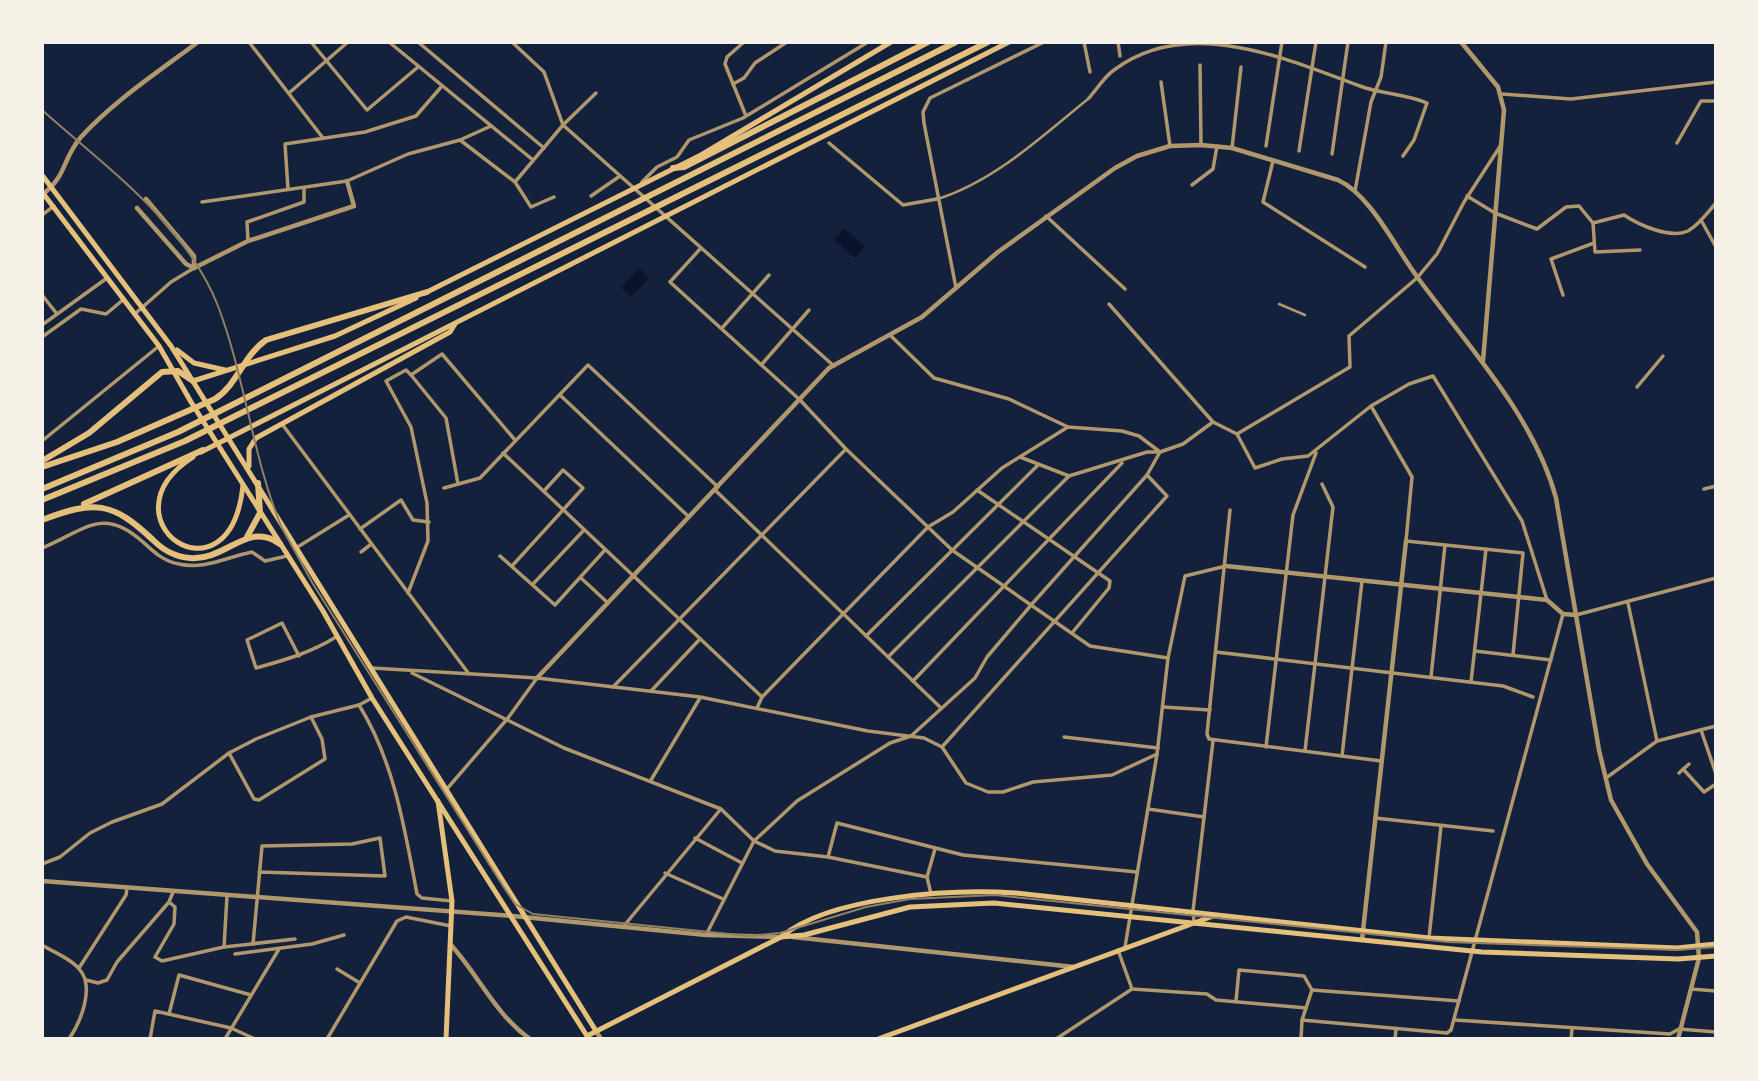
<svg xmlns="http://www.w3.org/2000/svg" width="1758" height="1081" font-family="'Playfair Display',serif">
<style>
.water{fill:#0b132b}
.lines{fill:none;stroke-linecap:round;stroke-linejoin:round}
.pedestrian{stroke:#b1986c;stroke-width:2.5}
.minor{stroke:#b1986c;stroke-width:3.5}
.tertiary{stroke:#b1986c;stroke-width:4.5}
.trunk{stroke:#e5c07b;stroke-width:5}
.motorway{stroke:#e5c07b;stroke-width:6}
.rail{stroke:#918062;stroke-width:2}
</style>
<rect width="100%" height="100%" fill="#14213d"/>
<!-- water -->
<g class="water">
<path d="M844,228l21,18 -10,12 -21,-18z"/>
<path d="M639,268l10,10 -18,19 -10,-9z"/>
</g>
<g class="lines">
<!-- pedestrian -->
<g class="pedestrian">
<path d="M938,199c57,-18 104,-63 150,-100"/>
<path d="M1279,304l26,11"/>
</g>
<!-- minor -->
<g class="minor">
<path d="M249,42l74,96"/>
<path d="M311,42l56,68 51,-43"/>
<path d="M389,42l144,118"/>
<path d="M418,42l126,106"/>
<path d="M512,42l32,30 19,53 271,241"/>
<path d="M744,42l-17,15 -2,7 21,52"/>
<path d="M1084,42l6,30"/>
<path d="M1118,42l2,14"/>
<path d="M1200,65l1,80"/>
<path d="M1161,82l9,64"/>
<path d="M733,84l11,-6 11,-15 32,-21"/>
<path d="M289,93l59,-51"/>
<path d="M1502,94l69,5 145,-17"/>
<path d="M1089,98c8,-9 15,-21 25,-28 73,-55 170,-12 246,16 21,8 46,8 67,17l-13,37 -11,16"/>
<path d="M460,140l55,42 16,25 23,-10"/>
<path d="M829,143l74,62 34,-6"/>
<path d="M1677,143l24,-42h15"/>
<path d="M1266,146l16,-104"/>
<path d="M1232,148l9,-81"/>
<path d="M1299,151l17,-109"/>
<path d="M1332,154l16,-112"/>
<path d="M1273,161l-10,41 102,65"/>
<path d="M515,182l48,-57 33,-32"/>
<path d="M642,182l15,-15 20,-10 12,-17 54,-22 125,-76"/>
<path d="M1192,185l21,-16 4,-23"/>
<path d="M288,189l-3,-45 80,-12 51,-16 26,-30"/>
<path d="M1355,191l16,-89 10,-25 5,-35"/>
<path d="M591,196l29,-20"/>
<path d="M1467,196l28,17 42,16 29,-22 13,-1 14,17 2,29 45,-2"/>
<path d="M202,202l145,-21 61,-27 52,-14 31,-14"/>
<path d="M42,215l12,-9"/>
<path d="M1046,216l79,73"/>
<path d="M1701,220l15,27"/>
<path d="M1593,223l31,-8c15,10 46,24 64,16 11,-6 20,-19 28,-28"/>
<path d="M248,241l-1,-19 57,-20v-14"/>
<path d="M701,248l-31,34 130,118 46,49 106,101 138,96 78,12"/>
<path d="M956,288l-32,-165 -1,-11 7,-14 114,-56"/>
<path d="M42,295l15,19"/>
<path d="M1563,295l-12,-36 43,-16"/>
<path d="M1109,304l104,118 24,12 18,34 27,-9 26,-3 63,-50 41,71 -6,64 117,12 -10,102"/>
<path d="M137,312l34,-30 23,-14"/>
<path d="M42,325l65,-47"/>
<path d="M722,328l47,-53"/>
<path d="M890,335l44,43 75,21 59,28 54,4 17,5 21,16"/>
<path d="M42,337l39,-28 25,5 18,-15"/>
<path d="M762,364l47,-54"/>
<path d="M1637,387l26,-31"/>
<path d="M560,395l129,122"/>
<path d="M1371,406l38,-22 24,-8 89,145 25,79"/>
<path d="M282,424l187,250"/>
<path d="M1237,434l113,-67 -1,-31 68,-58 20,-24 27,-52 37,-57"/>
<path d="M42,441l117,-95"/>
<path d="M503,453l259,244"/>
<path d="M1020,457l49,19"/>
<path d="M458,484l-12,-66 -35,-43 31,-21 73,86"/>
<path d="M444,488l36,-10 108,-113 130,122"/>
<path d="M1704,489l12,-3"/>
<path d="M715,490l226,218"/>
<path d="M977,490l133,91 -1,7 -37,45"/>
<path d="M1230,510l-23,224 2,5 172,22"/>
<path d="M360,529l41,-29 12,20 16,2"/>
<path d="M42,548c42,-17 60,-43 101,-6 11,10 20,19 36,22 25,6 48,-7 73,-12l13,9 22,-5"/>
<path d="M296,548l53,-33"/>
<path d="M361,552l9,-7"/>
<path d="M500,556l55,49 50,-55"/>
<path d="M512,566l71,-78 -20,-18 -19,21"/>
<path d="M581,578l27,25"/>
<path d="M533,584l51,-54"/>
<path d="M408,593l20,-52 -1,-38 -16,-76 -25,-46 20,-11 5,5"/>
<path d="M1628,603l29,138"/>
<path d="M1576,615l140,-37"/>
<path d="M866,636l172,-171"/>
<path d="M1475,651l76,9"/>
<path d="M1216,652l287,34 30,11"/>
<path d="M299,656l-17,-33 -35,17 9,28c29,-8 54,-15 80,-31"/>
<path d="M888,657l181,-181 78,-24h13"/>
<path d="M372,668l165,10 163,19 168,34 56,7 18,9 24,36 22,9h15l30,-10 79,-7 45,-21"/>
<path d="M412,673l152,75 157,61 33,32 21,10 53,6 99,20 4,17"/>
<path d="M1431,677l14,-132"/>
<path d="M913,681l209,-218"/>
<path d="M1471,682l15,-133"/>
<path d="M613,687l233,-238"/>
<path d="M651,691l49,-52"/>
<path d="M359,705c35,56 46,125 58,189l5,4 30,3"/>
<path d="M1163,707l47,3"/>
<path d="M757,708l5,-11 166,-170 25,-15 49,-44 66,-41"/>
<path d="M1701,730l15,44"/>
<path d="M1064,737l94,11"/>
<path d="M942,747l225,-251 -20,-21"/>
<path d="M1266,747l27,-232 23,-62"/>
<path d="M1305,751l28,-244 -11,-23"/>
<path d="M229,753l25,46 5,1 66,-41 -3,-20 -11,-22"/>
<path d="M1342,756l20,-175"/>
<path d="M1683,769l21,23 12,-8"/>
<path d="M1679,773l10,-9"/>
<path d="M1606,778l51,-37 59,-15"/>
<path d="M651,780l49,-82"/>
<path d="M446,790l62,-72 29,-40"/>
<path d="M1148,809l56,8"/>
<path d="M1375,818l118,13"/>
<path d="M695,838l47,25"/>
<path d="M828,857l9,-34 126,32 174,17"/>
<path d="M42,864l18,-7 30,-24 22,-11 50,-18 67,-51 27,-14 55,-22 48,-12 13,-7"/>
<path d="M665,873l58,26"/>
<path d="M927,877l8,-28"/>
<path d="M169,902l6,5 -1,17 -19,33 7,4 62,-14 71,-8"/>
<path d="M1194,922l-1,-11 20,-170"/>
<path d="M623,927l97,-117"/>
<path d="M706,935l48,-94 43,-40 93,-58 21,-7 64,-58 12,-21 45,-53 115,-129 13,-23 23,-8 30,-22"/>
<path d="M1429,938l12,-112"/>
<path d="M253,944l9,-98 90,-2 28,-6 5,38 -126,-4"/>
<path d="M42,945c11,7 30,14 38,25 15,18 0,53 -11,69"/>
<path d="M224,947l3,-51"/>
<path d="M1125,947l32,-193 11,-96 17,-82 41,-10"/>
<path d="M1118,950l14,39 75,5 9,6 90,8"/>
<path d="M235,954l77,-10 32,-9"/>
<path d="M79,968l47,-73 1,-7"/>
<path d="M337,969l23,14"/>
<path d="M86,980l12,3 9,-3 10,-18 52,-60 4,-10"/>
<path d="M1691,989l25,2"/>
<path d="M1312,990l147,11"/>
<path d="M1236,1001l3,-31 65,6 8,14 -10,30 -1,19"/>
<path d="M169,1014l10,-39 72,20"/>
<path d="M1302,1020l145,13 4,-3 112,-416"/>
<path d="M1455,1020l215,14 9,-5 37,3"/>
<path d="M150,1039l5,-28 76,17 24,11"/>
<path d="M225,1039l54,-90"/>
<path d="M327,1039l70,-118 9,-4 45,9"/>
<path d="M1056,1039l76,-50"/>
<path d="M1264,1039h10"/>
<path d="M1395,1039l1,-10"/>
<path d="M1571,1039l1,-10"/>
</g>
<!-- tertiary -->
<g class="tertiary">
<path d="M1461,42l37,45 6,23 -21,251"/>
<path d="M43,194c25,-20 19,-35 38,-57 34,-37 77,-65 117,-95"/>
<path d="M146,199l48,57v12"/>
<path d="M137,208l49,56 8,4"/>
<path d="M194,268l54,-27 106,-35 -7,-25"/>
<path d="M1226,566l321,34 16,14 13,1"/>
<path d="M537,678l292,-310 93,-51 76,-65 117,-84 22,-12 33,-10 31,-1 31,3 106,32c33,15 58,69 80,98 49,67 116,138 138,220l43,252 12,50 36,64 50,68 2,26 -21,81"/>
<path d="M42,881l471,35 193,19 72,2"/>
<path d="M793,937l281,30"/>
<path d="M1362,940l44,-399"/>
<path d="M451,945c28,31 44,69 79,94"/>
<path d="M596,1031l5,8"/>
</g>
<!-- trunk -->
<g class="trunk">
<path d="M42,175l129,171 425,685"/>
<path d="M42,192l117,154 32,56 132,209 49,87 215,338 194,-99c49,-41 171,-48 234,-44l414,45 248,10 39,-4"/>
<path d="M425,293l276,-138 190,-113"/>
<path d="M177,350l17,13 31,7"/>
<path d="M193,381l142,-45 81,-38"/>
<path d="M201,452l808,-410"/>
<path d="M193,457c-96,62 37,155 50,28"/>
<path d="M249,466v-17l7,-11 194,-106 5,-8"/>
<path d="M438,801l14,100 -6,138"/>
<path d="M781,937l23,-2 106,-28 84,-4 488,49 196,7 38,-3"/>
<path d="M878,1039l338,-124"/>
</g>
<!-- motorway -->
<g class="motorway">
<path d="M673,168l11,-1 244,-125"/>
<path d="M42,461l47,-28 73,-61 16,-1 15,10"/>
<path d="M42,467l75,-25 98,-43c23,-15 28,-43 51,-59l161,-48"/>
<path d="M42,489l136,-57 778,-390"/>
<path d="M42,500l143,-59 803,-399"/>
<path d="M84,504l119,-54"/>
<path d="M42,520c52,-20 70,-19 111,20 10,10 22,17 37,18 36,3 58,-38 90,-14"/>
<path d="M247,537l13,-24 -2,-30"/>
</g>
<!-- rail -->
<path class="rail" d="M42,110c64,57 144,114 176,196 27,71 34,149 63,220l32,58 190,302 12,18 18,10 216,22 31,-3 86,-26 44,-8 85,-4 453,47 229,8 39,-3"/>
</g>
<!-- border -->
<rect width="1758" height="1081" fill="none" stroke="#f6f1e7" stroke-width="88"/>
</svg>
